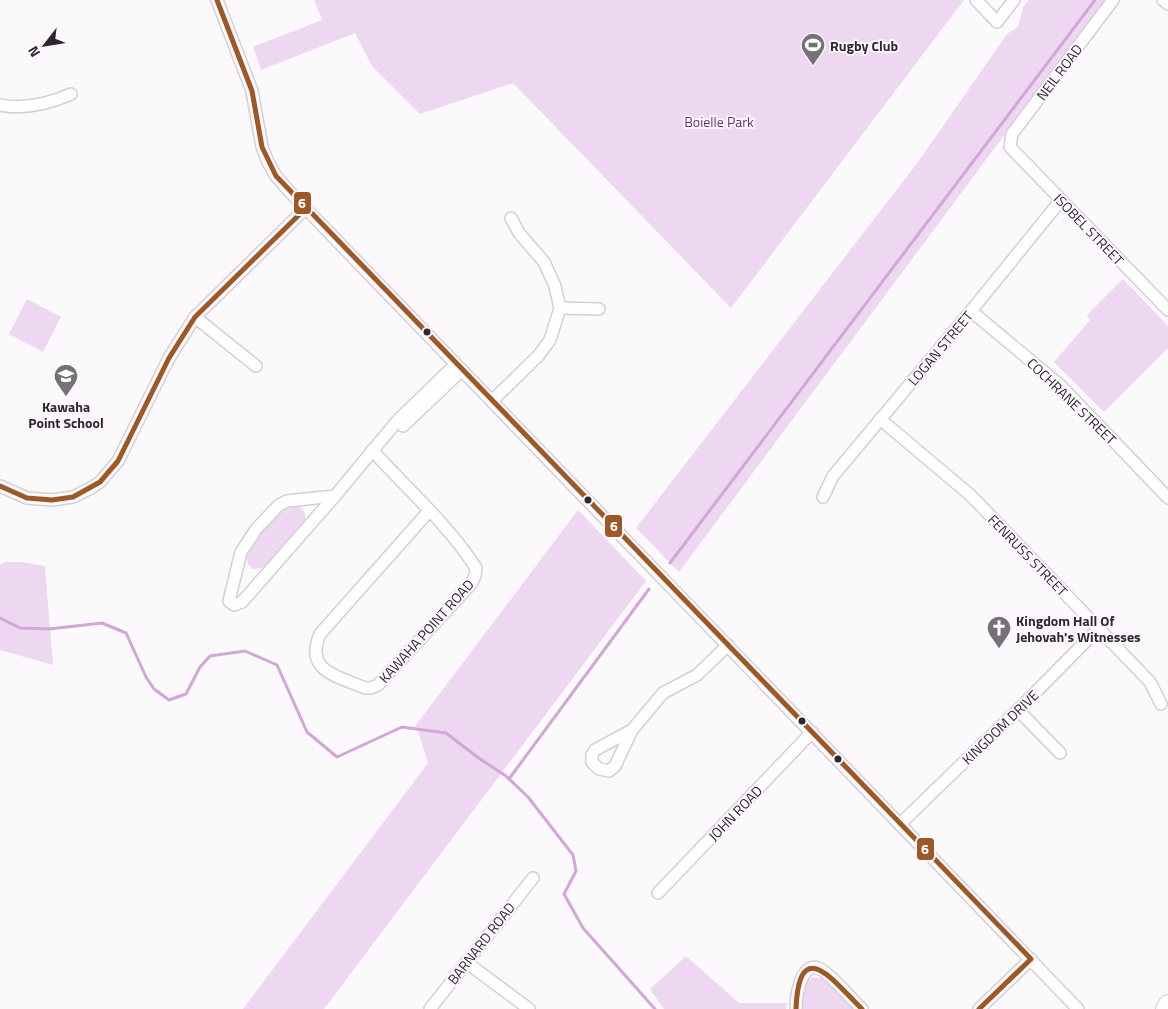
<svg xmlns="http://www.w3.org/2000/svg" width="1168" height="1009" font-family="'Titillium Web',sans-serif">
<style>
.green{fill:#eed7f1}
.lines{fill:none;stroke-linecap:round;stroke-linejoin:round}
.stream{stroke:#d1a7d7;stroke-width:3}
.minor-casing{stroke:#d4cfd5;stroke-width:14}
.highway-casing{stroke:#d4cfd5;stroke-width:20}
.minor{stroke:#fefeff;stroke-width:11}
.highway{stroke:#fefeff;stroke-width:18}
.bus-1-casing{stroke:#fcf8fd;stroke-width:9}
.bus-1{stroke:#9c5926;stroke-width:5}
.bus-dot{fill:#2e272f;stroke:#fcf8fd;stroke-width:2}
.labels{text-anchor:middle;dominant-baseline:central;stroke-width:4;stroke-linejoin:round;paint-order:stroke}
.poi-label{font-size:14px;font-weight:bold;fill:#2e272f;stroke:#fcf8fd;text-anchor:start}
.street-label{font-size:14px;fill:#2e272f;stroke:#fcf8fd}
.park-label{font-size:14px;fill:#732c7c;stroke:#fcf8fd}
.line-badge{stroke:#fcf8fd;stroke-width:2}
.badge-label{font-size:14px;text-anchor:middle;font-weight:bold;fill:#fff}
</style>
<rect width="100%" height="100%" fill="#fbf9fc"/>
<!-- green -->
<g class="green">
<path d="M314,0h650l-233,308 -218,-225 -93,31 -48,-48 -17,-33 -94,37 -8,-23 69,-27z"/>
<path d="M1029,0h76l-426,572 -43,-44 282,-366 89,-128 11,-7 5,-20z"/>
<path d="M1123,279l45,47v22l-64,64 -50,-50 36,-42 -3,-5z"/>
<path d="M27,299l34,18 -18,35 -34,-18z"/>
<path d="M294,504c10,3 15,12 8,22 -10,14 -27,29 -39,42l-11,1 -4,-5 -2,-8c5,-19 31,-44 48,-52z"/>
<path d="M578,510l68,71 -322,428h-81l185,-246 -12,-38z"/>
<path d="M5,562h17l23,4 8,99 -53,-15v-85z"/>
<path d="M686,956l53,47h48l-1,6h-122l-14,-20z"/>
<path d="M813,977l12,2 29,30h-53c1,-12 0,-26 12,-32z"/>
</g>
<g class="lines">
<!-- stream -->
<g class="stream">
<path d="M670,563l425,-563"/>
<path d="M0,618l20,10 29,1 53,-6 24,10 20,44 8,12 15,11 17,-6 14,-27 10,-11 35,-5 32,14 30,67 30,25 65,-30 44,6 34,26 26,17 22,21 45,58 3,16 -12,23 19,34 72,81"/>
<path d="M509,779l140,-190"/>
</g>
<defs>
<g id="minor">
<path d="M217,0l35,91 10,56 6,15 8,14 12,14 790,819"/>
<path d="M976,0l21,22 17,-22"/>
<path d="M1113,0l-101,134 -2,13 158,163"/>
<path d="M1163,0l5,4"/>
<path d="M0,105c25,5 48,-1 71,-11"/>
<path d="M560,308l39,1"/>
<path d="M971,311l90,75 107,112"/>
<path d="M195,317l61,49"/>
<path d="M492,401l47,-46 11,-15 10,-32 -5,-22 -11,-24 -25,-29 -8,-15"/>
<path d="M880,419l89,75 12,12 169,176 11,22"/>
<path d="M403,426l59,-56"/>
<path d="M372,450c35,39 76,74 104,118l-1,8 -4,8 -93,101 -7,3h-6c-28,-12 -61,-17 -45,-54l109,-123"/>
<path d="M0,486l27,12 25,2 21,-3 18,-9 9,-6 18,-21 51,-103 26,-41 111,-109"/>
<path d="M335,496l-48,5 -8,4 -22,23 -16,24 -12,49 5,4 8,-3 93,-106 63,-76 58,-56"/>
<path d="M823,497l10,-21 138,-165 90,-111"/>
<path d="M1018,710l42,43"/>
<path d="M632,730l-37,20 -3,5v7l7,7 10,2 6,-5 17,-36 31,-37 34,-18 31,-30"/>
<path d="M900,824l124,-120 75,-76"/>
<path d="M658,893l154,-161"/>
<path d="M466,962l63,47"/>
<path d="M430,1009l103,-131"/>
<path d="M796,1009c0,-10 4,-47 22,-41 11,4 34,32 44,41"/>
<path d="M979,1009l52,-50"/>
</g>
<path id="highway" d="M1165,1009l3,-5"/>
</defs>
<!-- minor casing -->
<use href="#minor" class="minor-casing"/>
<!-- highway casing -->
<use href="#highway" class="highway-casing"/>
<!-- minor -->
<use href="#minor" class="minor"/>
<!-- highway -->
<use href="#highway" class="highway"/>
<defs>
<g id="bus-1">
<path d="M217,0l35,91 10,56 14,29 755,783 -52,50"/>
<path d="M0,486l27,12 25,2 21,-3 27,-15 18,-21 51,-103 26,-41 111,-109"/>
<path d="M796,1009c3,-77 39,-26 66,0"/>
</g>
</defs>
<!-- bus-1 casing -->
<use href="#bus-1" class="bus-1-casing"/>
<!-- bus-1 -->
<use href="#bus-1" class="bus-1"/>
</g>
<!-- icons -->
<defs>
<symbol id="stadium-pin" viewBox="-11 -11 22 30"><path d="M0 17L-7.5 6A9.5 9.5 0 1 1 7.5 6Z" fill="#767077" stroke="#fcf8fd"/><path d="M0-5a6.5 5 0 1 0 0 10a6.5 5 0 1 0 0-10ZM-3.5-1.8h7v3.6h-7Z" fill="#fff"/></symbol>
<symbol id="school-pin" viewBox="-11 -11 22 30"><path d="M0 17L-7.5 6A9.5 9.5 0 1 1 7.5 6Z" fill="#767077" stroke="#fcf8fd"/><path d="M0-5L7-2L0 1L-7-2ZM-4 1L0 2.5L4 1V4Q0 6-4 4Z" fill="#fff"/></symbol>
<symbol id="church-pin" viewBox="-11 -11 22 30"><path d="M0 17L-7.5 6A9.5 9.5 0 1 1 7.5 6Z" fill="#767077" stroke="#fcf8fd"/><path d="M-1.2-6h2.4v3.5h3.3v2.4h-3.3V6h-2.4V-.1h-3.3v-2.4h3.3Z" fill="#fff"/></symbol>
</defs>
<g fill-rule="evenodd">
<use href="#stadium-pin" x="799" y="31" width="28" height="38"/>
<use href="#school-pin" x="52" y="362" width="28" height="38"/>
<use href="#church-pin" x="985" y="614" width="28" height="38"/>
</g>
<!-- markers -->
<g class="bus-dot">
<circle cx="427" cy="332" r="4.5"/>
<circle cx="588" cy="500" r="4.5"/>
<circle cx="802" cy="721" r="4.5"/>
<circle cx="838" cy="759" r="4.5"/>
</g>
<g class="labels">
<!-- poi labels -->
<g class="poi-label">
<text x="830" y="45">Rugby Club</text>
<text x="66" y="406" text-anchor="middle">Kawaha<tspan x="66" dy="16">Point School</tspan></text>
<text x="1016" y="620">Kingdom Hall Of<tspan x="1016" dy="16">Jehovah's Witnesses</tspan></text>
</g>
<!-- street labels -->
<g class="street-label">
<text transform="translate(1059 72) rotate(-53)">NEIL ROAD</text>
<text transform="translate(1089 229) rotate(46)">ISOBEL STREET</text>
<text transform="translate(940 348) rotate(-50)">LOGAN STREET</text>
<text transform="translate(1072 401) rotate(44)">COCHRANE STREET</text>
<text transform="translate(1028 555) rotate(46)">FENRUSS STREET</text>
<text transform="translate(426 631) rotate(-48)">KAWAHA POINT ROAD</text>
<text transform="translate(1000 727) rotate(-44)">KINGDOM DRIVE</text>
<text transform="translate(735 813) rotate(-46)">JOHN ROAD</text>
<text transform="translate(481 943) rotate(-52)">BARNARD ROAD</text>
</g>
<!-- park labels -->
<g class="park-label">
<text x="719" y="121">Boielle Park</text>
</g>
</g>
<g class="line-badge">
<rect x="293" y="191" width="19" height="24" rx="5" fill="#9c5926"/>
<rect x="604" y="514" width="19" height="24" rx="5" fill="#9c5926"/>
<rect x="916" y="837" width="19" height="24" rx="5" fill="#9c5926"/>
</g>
<g class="badge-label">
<text x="302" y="208">6</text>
<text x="614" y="531">6</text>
<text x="925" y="854">6</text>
</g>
<!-- north arrow -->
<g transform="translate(45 45) rotate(239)" stroke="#fcf8fd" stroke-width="4" paint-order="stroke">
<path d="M0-4L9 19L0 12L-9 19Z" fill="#2e272f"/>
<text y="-8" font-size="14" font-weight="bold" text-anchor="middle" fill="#2e272f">N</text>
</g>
</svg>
